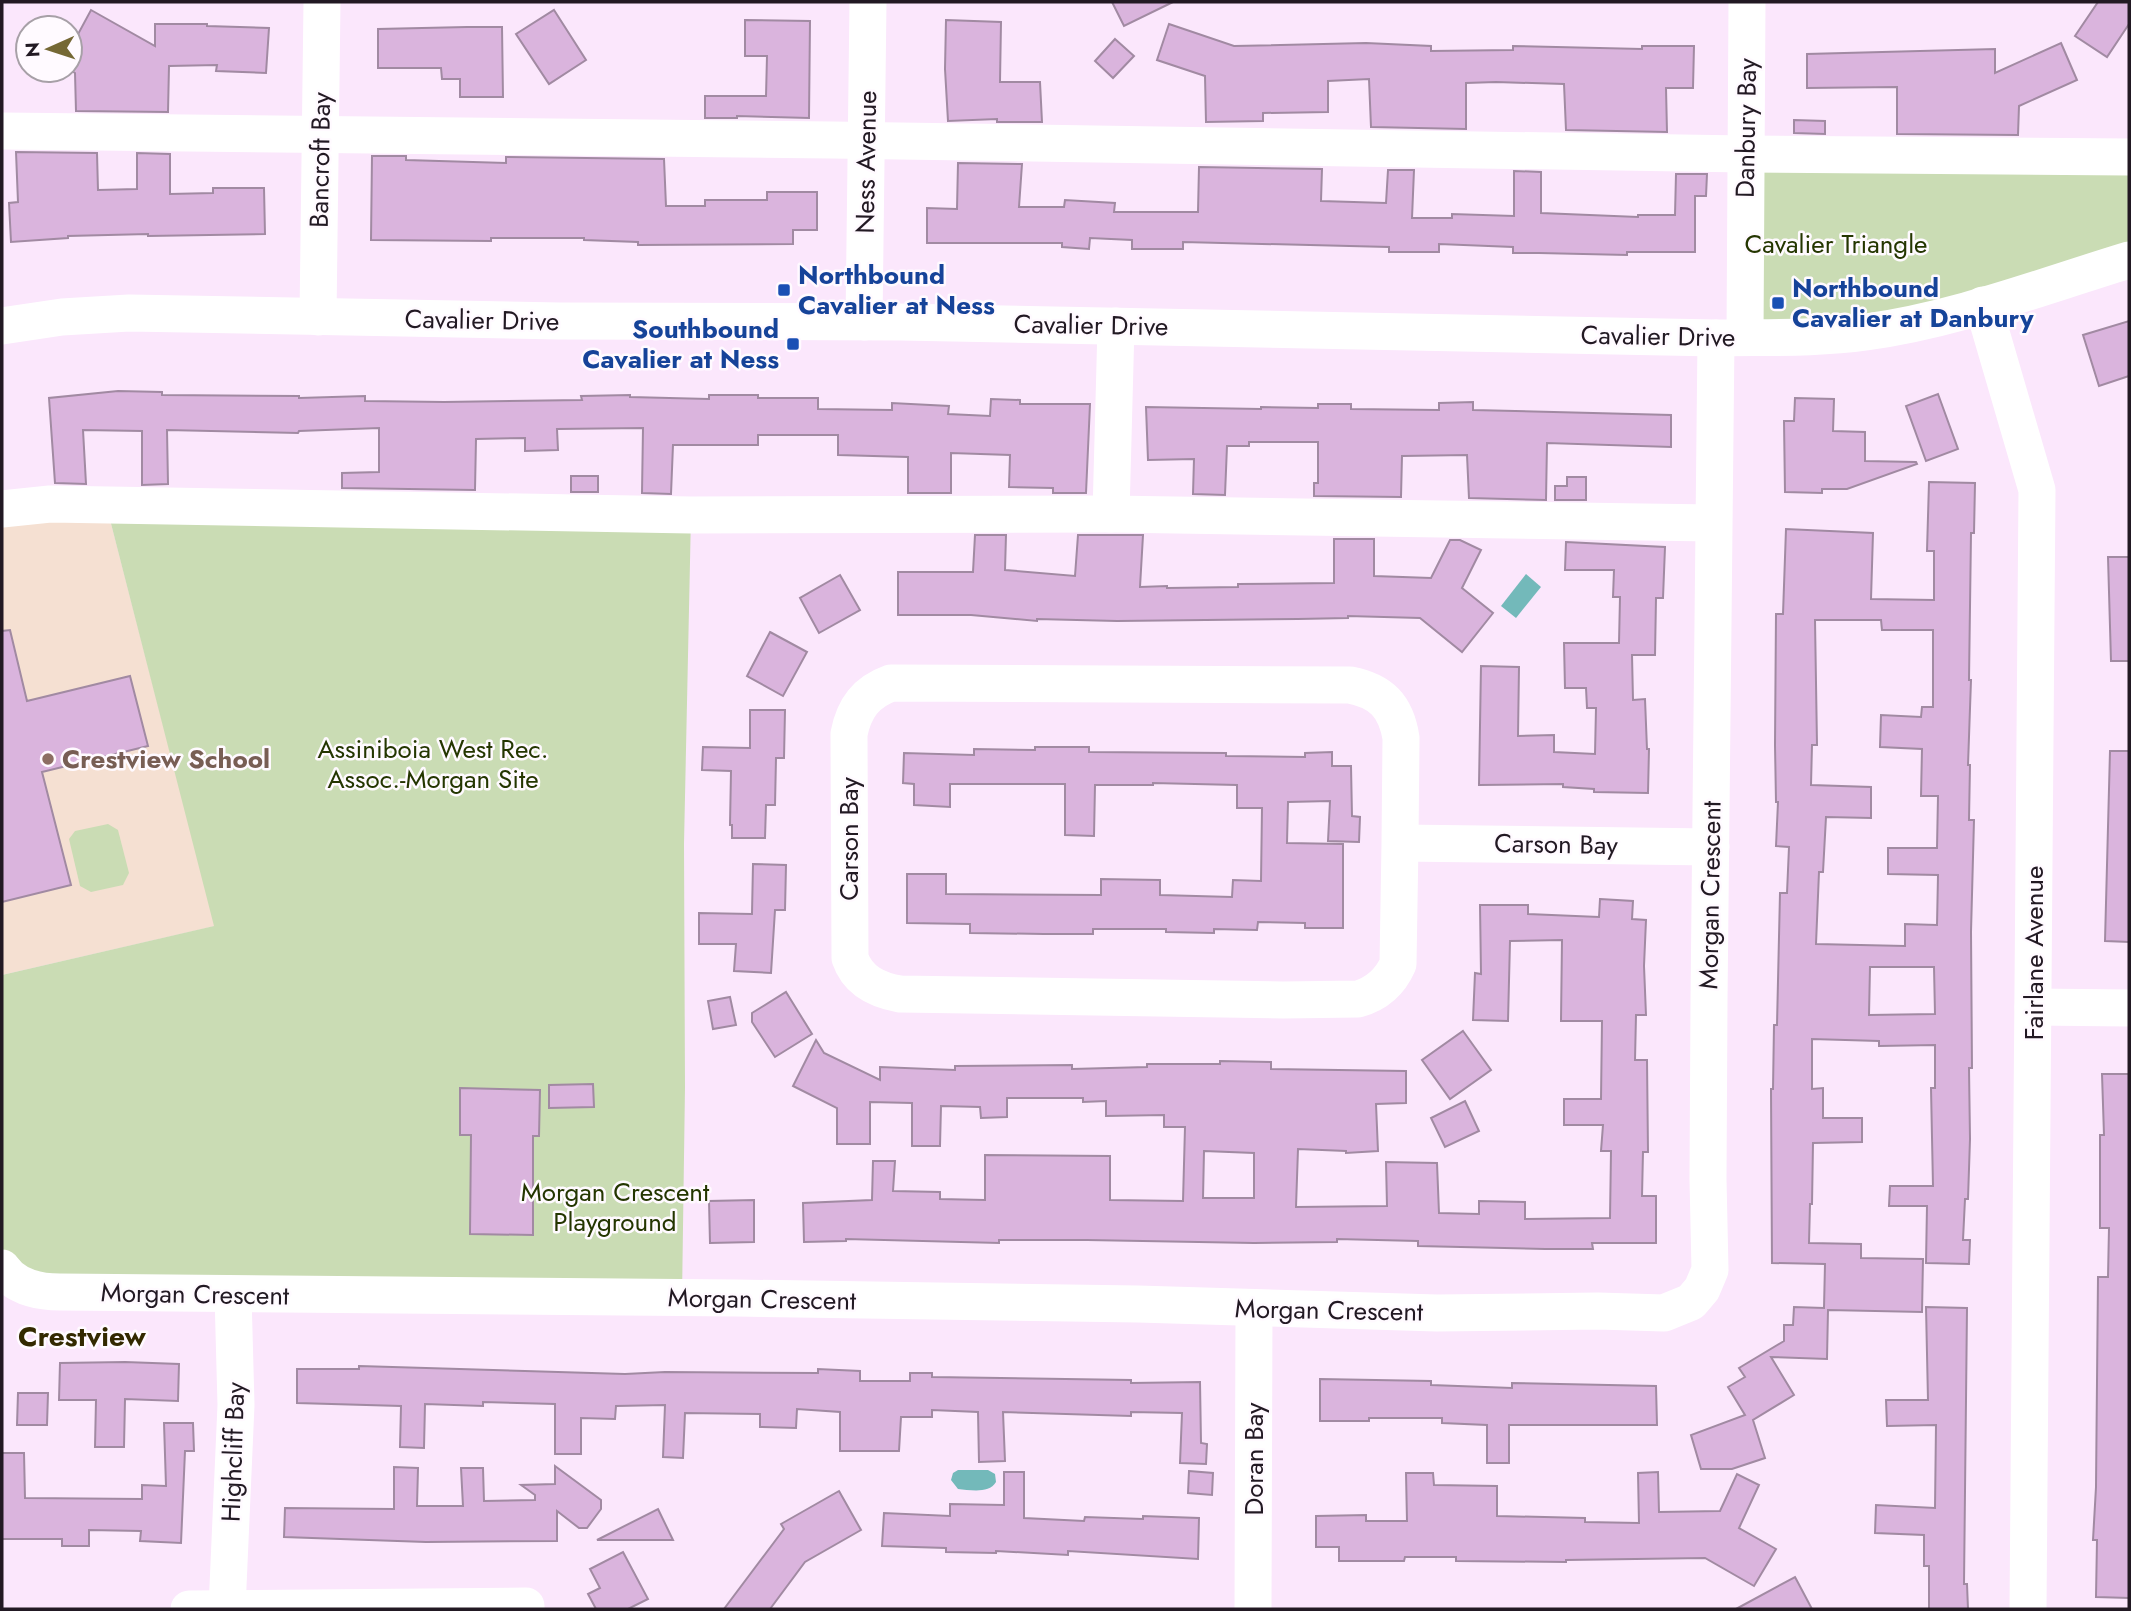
<svg xmlns="http://www.w3.org/2000/svg" width="2131" height="1611" font-family="Jost,sans-serif">
<style>
.education{fill:#f5e0d2}
.green{fill:#cadcb4}
.water{fill:#73b9ba}
.building{fill:#dab4dd;stroke:#a18aa2;stroke-width:2;fill-rule:evenodd}
.lines{fill:none;stroke-linecap:round;stroke-linejoin:round}
.minor{stroke:#fff;stroke-width:37}
.transit-dot{fill:#1a4fb4;stroke:#fffaff;stroke-width:2.5}
.education-dot{fill:#8d6e63;stroke:#fffaff;stroke-width:2.5}
.labels{text-anchor:middle;dominant-baseline:central;stroke-width:5;stroke-linejoin:round;paint-order:stroke}
.street-label{font-size:26px;fill:#221923;stroke:#fffaff}
.park-label{font-size:26px;fill:#243600;stroke:#fffaff}
.transit-label{font-size:26px;font-weight:bold;fill:#164399;stroke:#fffaff;text-anchor:start}
.education-label{font-size:26px;font-weight:bold;fill:#785e54;stroke:#fffaff;text-anchor:start}
.neighbourhood-label{font-size:28px;font-weight:bold;fill:#332900;stroke:#fffaff}
</style>
<rect width="100%" height="100%" fill="#fbe7fc"/>
<!-- education -->
<path class="education" d="M106,504l109,422 -213,49v-467z"/>
<!-- green -->
<g class="green">
<path d="M1745,154l384,3v103l-146,45 -238,32z"/>
<path d="M106,504l585,11 -7,329 1,243 -3,211 -632,-6 -48,-24v-293l212,-49z"/>
<path d="M108,824l10,6 11,43 -6,12 -32,7 -11,-6 -11,-47 6,-8z"/>
</g>
<!-- water -->
<g class="water">
<path d="M1526,574l15,13 -25,31 -15,-12z"/>
<path d="M958,1470h30l7,4 1,8c-7,12 -26,8 -38,7l-7,-9 2,-7z"/>
</g>
<!-- building -->
<g class="building">
<path d="M1112,2h61l-49,24z"/>
<path d="M2098,2h31v22l-22,33 -32,-21z"/>
<path d="M91,10l64,36v-22h52v2l62,2 -3,45 -50,-2 1,-6 -48,1 -1,46 -92,-1 -1,-38 -5,-3v-21z"/>
<path d="M554,10l32,50 -37,24 -33,-50z"/>
<path d="M745,20l65,1 -1,97 -72,-2v2h-32v-22h61l1,-40h-22z"/>
<path d="M946,20l55,2 -1,60h40l2,40h-45v-3l-49,2 -3,-52z"/>
<path d="M1169,24l65,22 132,-3 65,3v5l82,-1v-4l129,3v-3h52l-1,42h-27l1,44 -101,-2 -2,-46 -68,-2 -30,1v46l-95,-2 -2,-48 -41,2v31l-65,1v8l-57,1 -1,-46 -48,-16z"/>
<path d="M467,27h35l1,70h-43v-18h-18l-1,-11h-63v-39z"/>
<path d="M1115,39l19,17 -21,22 -18,-17z"/>
<path d="M2061,43l16,37 -58,26 -1,29 -121,-1v-47l-90,1v-34l188,-5v24z"/>
<path d="M1794,120l31,1v13l-31,-1z"/>
<path d="M16,152l81,1 1,37 39,-1v-36l33,1v40l43,-1v-5h51l1,46 -117,2v-2l-80,2v2l-57,4 -2,-39 9,-1z"/>
<path d="M372,156h34v4l100,3v-6l158,2 2,47h39v-6h62v-8h50v38h-24v14l-155,1v-3l-54,-2v-2h-93v3l-120,-1z"/>
<path d="M958,163l64,1 -3,43h45l1,-7 50,3 -1,9h84l1,-45 123,2 -1,32 65,2 2,-33h26l-2,48h40v-4l62,2v-45l27,1v41l97,4v-2h37l1,-41h31l-1,22h-11v56h-68v3l-88,-2h-26v-6l-74,-3v8h-50v-5l-206,-5v7h-51v-9l-42,-2 -1,11 -27,-2v-4h-135v-35l30,1z"/>
<path d="M2129,321v55l-30,10 -16,-51z"/>
<path d="M118,391l44,1v3l137,1v2l66,-2v5l79,1 138,-2 -1,-4 49,-1v2l79,2v-4h49v3h60v11l74,1v-7l57,3 -1,8 42,2 1,-17 29,1v4h70l-4,89h-33v-5l-44,-1 1,-32 -59,-2v40h-43v-36l-70,-2v-20h-80v10h-85l-2,49 -29,-1 1,-65 -86,1 1,21 -33,1v-13l-49,1 -1,51 -133,-2v-15l37,-1v-44l-80,3 -1,2 -131,-3 1,54 -26,1v-54l-59,-1 3,54 -31,-1 -6,-85z"/>
<path d="M1938,394l20,55 -32,12 -20,-55z"/>
<path d="M1795,398l39,1 -1,32 32,1v29l51,1 1,2 -70,25h-25v4l-37,-1 -1,-71h10z"/>
<path d="M1473,402v8l198,5v32l-124,-4 -1,57 -77,-2 -2,-43 -65,1 -1,41 -87,-1v-13h4v-41h-69v4h-22l-2,49 -32,-1 1,-35 -46,1 -2,-53 115,2v-2l57,1v-4h33v5l88,1v-7z"/>
<rect x="571" y="476" width="27" height="16"/>
<path d="M1567,477h19v23h-31v-14h12z"/>
<path d="M1929,482l46,1 -1,50h-3l-2,147h2l-3,85h2l-1,55h5l-3,112 1,136h-3l1,71 -2,60h-3l-2,41h7l-1,24 -43,-1 1,-57h-38l1,-20h43l-2,-98h4v-43l-56,1v-5l-67,-2v50l11,-1v30h39v24l-49,1 -1,61h-2l-1,39 52,1v14l62,1 -1,53 -94,-2 -1,49 -56,-2 23,38 -41,25 12,38 -33,11h-31l-10,-34 54,-20 -17,-28 17,-10 -6,-9 45,-27v-16h9l1,-18 30,1 1,-44 -53,-1 -1,-174h2l1,-64h3l3,-132h7l2,-46 -13,-1 2,-44h-2l-1,-57 1,-131h7l3,-85 87,4 -2,66 63,1v-49h-7zM1815,620h66l1,10h51v77h-11l-1,10 -40,-2 -1,32 42,2 -1,47h17l-1,52h-49v26l50,1 -1,50 -32,-1v22l-89,-2 3,-72h4l3,-55 45,1v-31l-60,-2 1,-40h5zM1870,967h64l1,47 -66,1z"/>
<path d="M975,535h31l-1,35 70,6 3,-41h65l-3,52 27,-1v2l71,-1v-3l96,-1v-44h40v37l57,2 19,-38h10l21,10 -19,38 31,25 -31,39 -42,-34 -72,-2v2l-50,1 -181,2 -80,-2v2l-66,-6h-73v-43h75z"/>
<path d="M1566,542l99,5 -2,51h-7l-1,57h-23l1,45 12,-1 2,50h2l-1,44 -54,-1v-3l-31,-2v-3l-84,1 2,-119 38,1 -1,69 36,-1v17l41,2 1,-46h-9l-1,-20h-21l-1,-45h55l1,-46h-7l1,-27h-49z"/>
<path d="M2108,557h21v104h-18z"/>
<path d="M840,575l20,35 -41,23 -19,-35z"/>
<path d="M10,630l17,71 103,-25 18,70 -106,26 29,113 -69,17v-271z"/>
<path d="M770,632l37,20 -24,44 -36,-20z"/>
<path d="M750,710h35l-1,48h-8l-1,47h-9l-1,33h-33v-13h-2l1,-54 -29,-1 1,-23 47,1z"/>
<path d="M1035,747h54v5l137,1v3l79,1v-4l27,-1v14h19l1,50 8,1 -1,25 -31,-1 2,-40 -42,1 -1,41 56,1v84h-38v-5l-47,-1 -1,8 -43,-1v4l-48,-1v-3h-73v5h-49l-74,-1v-9l-63,-1v-49h39v20l155,1v-16l59,1v15l72,2 1,-17 28,1 1,-73h-25v-23l-84,-2v2h-58l-1,51 -29,-1v-51h-115v23l-36,-2v-21l-11,-1 1,-30 70,2v-6l61,1z"/>
<path d="M2110,751h19v191l-24,-1z"/>
<path d="M753,864l33,1 -1,45h-10l-4,63 -37,-2 2,-27h-37v-31l53,1z"/>
<path d="M1600,899l33,2 -1,18 14,1 -2,46 2,49h-10l-1,45h12l1,92h-5l-1,44h14v47h-64l1,6h-48l-127,-3v-5l-81,-2v3l-83,1 -167,-3h-88v3l-153,-4v2l-42,1 -1,-39 69,-3 1,-39h22l-2,30 47,1v7l45,1v-45l125,1v44l73,1 2,-74h-21v-12l-58,1v-15l-23,1v-4h-76v19l-26,1 -1,-11 -39,-1 -1,40h-28v-43l-42,-1v42h-33v-36l-44,-22 23,-46 8,13 56,27v-13l75,3v-4l117,-1v4l75,-2v-3h73v-3l51,1v7l135,2v32l-30,1 2,47 -32,2v-2l-48,-2 -2,58 91,-1 -1,-44 51,1 2,50 40,1v-13l46,1v17l85,-1 1,-67h-10l2,-26h-39v-26h37l1,-78h-41l1,-81 -52,1 -2,80 -35,-1 2,-47 6,1 -1,-69h48v9l71,3zM1204,1151l50,2v45h-51z"/>
<path d="M786,992l26,42 -37,23 -23,-35v-9z"/>
<path d="M730,997l6,28 -23,4 -5,-28z"/>
<path d="M1463,1031l28,39 -41,29 -28,-39z"/>
<path d="M2102,1074h27v524l-33,-1 1,-57h-4l3,-53 2,-210h10l1,-49h-9v-93h4z"/>
<path d="M593,1084l1,23 -45,1v-23z"/>
<path d="M460,1088l80,2 -1,46h-6v99l-63,-1 1,-99h-11z"/>
<path d="M1465,1101l14,30 -34,16 -14,-29z"/>
<path d="M754,1200v42l-44,1 -1,-42z"/>
<path d="M1926,1307l41,1 -3,276h3l1,25h-39v-43h-5v-31l-49,-2 1,-28 59,3 1,-83 -49,1 -1,-26h42z"/>
<path d="M125,1362l54,2 -1,37 -53,-2 -1,48h-29l1,-47h-37l1,-37z"/>
<path d="M359,1366l266,8 40,-2 153,1v-4l42,2v10h50v-8h22v4l199,3v3l69,-1 1,61 6,1 -1,20 -26,-1 2,-50 -51,-1v4l-128,-4 2,49 -26,1 -1,-50 -46,-2v7h-31l-2,34h-59v-39l-43,-3 -1,19 -36,-1v-13l-75,-1 -2,45 -20,-1 2,-52 -49,1 -1,13 -34,-1v36h-26v-50l-72,-2v4l-58,-2 -1,44 -24,-1 1,-41 -104,-3v-34h62z"/>
<path d="M1320,1379l111,2v4l81,3v-5l144,3 1,39h-148v38h-22v-38l-45,-2v-5h-73v3h-49z"/>
<path d="M18,1393h30l-1,32h-30z"/>
<path d="M164,1423h29l1,28h-9l-4,92 -41,-2 1,-10 -52,-1v16h-27v-7h-60v-86h22l1,45 117,1v-14l24,1z"/>
<path d="M555,1466l46,34v9l-14,19h-8l-22,-17v30l-131,1 -142,-5 1,-29 109,1v-42l24,1 -1,38h46l-2,-38h22l1,33 51,-1v-5l-14,-10 34,-1z"/>
<path d="M1189,1471l24,2 -1,22 -24,-2z"/>
<path d="M1004,1472h20v46l60,3 1,-4 58,2v-3l56,2 -1,41 -130,-8v4l-72,-4v2l-50,-1v-4l-64,-2 2,-33 66,3v-12l54,1z"/>
<path d="M1658,1472l1,40 61,-1 17,-37 22,11 -20,43 37,21 -22,37 -49,-28 -139,2v2l-110,-1v-4h-51l-1,4h-65v-14h-23v-31l50,-1v6h41l-1,-48h27l1,12 63,1v30l88,2v4l54,1 -1,-50z"/>
<path d="M839,1491l22,39 -56,32 -35,47h-46l60,-80 -3,-5z"/>
<path d="M658,1509l15,31h-76z"/>
<path d="M623,1552l25,47 -20,10h-32l-8,-15 12,-6 -10,-19z"/>
<path d="M1795,1577l17,32h-76z"/>
</g>
<g class="lines">
<!-- minor -->
<g class="minor">
<path d="M2,131l830,9 913,14 384,3"/>
<path d="M1983,305l54,185 -9,1119"/>
<path d="M318,317l4,-315"/>
<path d="M864,322l4,-320"/>
<path d="M2,326l60,-9 67,-4 431,8 340,1 816,16c50,-1 100,1 150,-6 89,-12 177,-46 263,-72"/>
<path d="M1745,337l2,-335"/>
<path d="M2,509l48,-5 641,11 420,-1 602,9"/>
<path d="M1111,514l5,-188"/>
<path d="M1400,843l1,-105c-5,-32 -20,-47 -51,-53l-459,-2c-25,9 -37,25 -42,51l1,224c8,23 27,32 50,36l383,6 75,-1c18,-5 32,-17 40,-35l2,-121 311,4"/>
<path d="M2033,1007l96,1"/>
<path d="M2,1268c13,19 36,24 58,24l677,6 401,6 299,9 161,-2 66,2 27,-11 11,-13 8,-19 -2,-91 1,-178 7,-663"/>
<path d="M189,1609l337,-3v3"/>
<path d="M227,1609l9,-204 -3,-110"/>
<path d="M1253,1609l1,-300"/>
</g>
</g>
<!-- markers -->
<g class="transit-dot">
<rect x="777" y="283" width="14" height="14" rx="3.5"/>
<rect x="1771" y="296" width="14" height="14" rx="3.5"/>
<rect x="786" y="337" width="14" height="14" rx="3.5"/>
</g>
<circle class="education-dot" cx="48" cy="759" r="7"/>
<g class="labels">
<!-- street labels -->
<g class="street-label">
<text transform="translate(1746 128) rotate(-89)">Danbury Bay</text>
<text transform="translate(320 160) rotate(-89)">Bancroft Bay</text>
<text transform="translate(866 162) rotate(-89)">Ness Avenue</text>
<text transform="translate(482 320) rotate(1)">Cavalier Drive</text>
<text transform="translate(1091 325) rotate(1)">Cavalier Drive</text>
<text transform="translate(1658 336) rotate(1)">Cavalier Drive</text>
<text transform="translate(849 839) rotate(-90)">Carson Bay</text>
<text transform="translate(1556 844) rotate(1)">Carson Bay</text>
<text transform="translate(1710 895) rotate(-89)">Morgan Crescent</text>
<text transform="translate(2034 953) rotate(-90)">Fairlane Avenue</text>
<text transform="translate(195 1294) rotate(1)">Morgan Crescent</text>
<text transform="translate(762 1299) rotate(1)">Morgan Crescent</text>
<text transform="translate(1329 1310) rotate(1)">Morgan Crescent</text>
<text transform="translate(233 1452) rotate(-88)">Highcliff Bay</text>
<text transform="translate(1254 1459) rotate(-90)">Doran Bay</text>
</g>
<!-- park labels -->
<g class="park-label">
<text x="1836" y="244">Cavalier Triangle</text>
<text x="433" y="749">Assiniboia West Rec.<tspan x="433" dy="30">Assoc.-Morgan Site</tspan></text>
<text x="615" y="1192">Morgan Crescent<tspan x="615" dy="30">Playground</tspan></text>
</g>
<!-- transit labels -->
<g class="transit-label">
<text x="798" y="275">Northbound<tspan x="798" dy="30">Cavalier at Ness</tspan></text>
<text x="1792" y="288">Northbound<tspan x="1792" dy="30">Cavalier at Danbury</tspan></text>
<text x="779" y="329" text-anchor="end">Southbound<tspan x="779" dy="30">Cavalier at Ness</tspan></text>
</g>
<!-- education labels -->
<g class="education-label">
<text x="62" y="759">Crestview School</text>
</g>
<!-- neighbourhood labels -->
<g class="neighbourhood-label">
<text x="82" y="1336">Crestview</text>
</g>
</g>
<!-- border -->
<rect width="2131" height="1611" fill="none" stroke="#221923" stroke-width="7"/>
<!-- north arrow -->
<g transform="translate(49 49) rotate(267)"><circle r="33" fill="#fffaff" stroke="#a7a0a7" stroke-width="2"/>
<path d="M0-5L12 26L0 18L-12 26Z" fill="#756835"/>
<text y="-10" font-size="19" font-weight="bold" text-anchor="middle" fill="#221923">N</text>
</g>
</svg>
